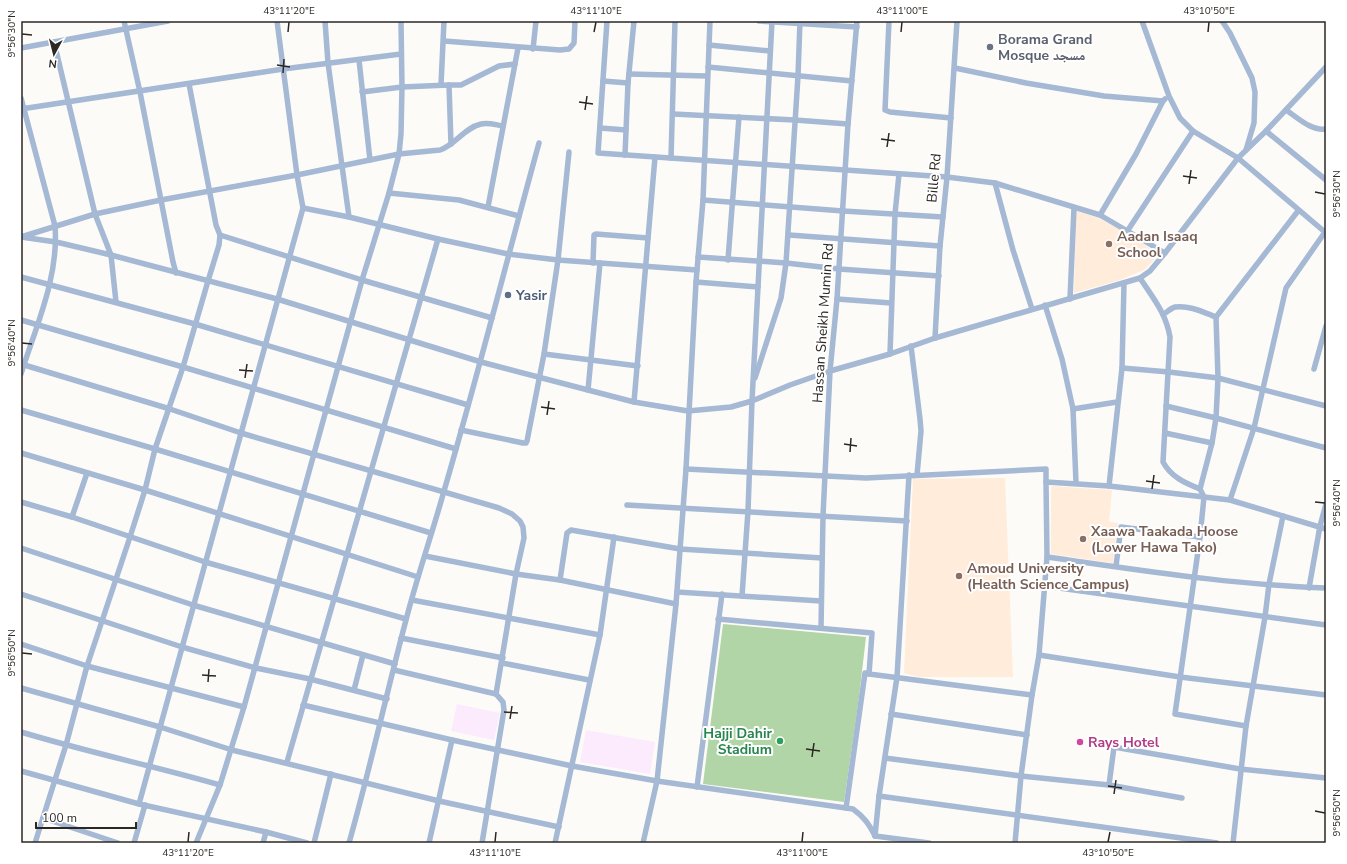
<svg xmlns="http://www.w3.org/2000/svg" width="1347" height="864" font-family="'Nunito Sans','Noto Naskh Arabic',sans-serif">
<style>
.commercial{fill:#fcebfd}
.built{fill:#ffecda}
.green{fill:#b1d5a6}
.lines{fill:none;stroke-linecap:round;stroke-linejoin:round}
.street{stroke:#a5b8d4;stroke-width:5.5}
.ticks{fill:none;stroke:#2c2723;stroke-width:1.5}
.worship-dot{fill:#6b7280;stroke:#fff;stroke-width:1.5}
.education-dot{fill:#8d6e63;stroke:#fff;stroke-width:1.5}
.service-dot{fill:#5c6f8a;stroke:#fff;stroke-width:1.5}
.leisure-dot{fill:#2e9e5b;stroke:#fff;stroke-width:1.5}
.hotel-dot{fill:#d1479c;stroke:#fff;stroke-width:1.5}
.labels{text-anchor:middle;dominant-baseline:central;stroke-width:4;stroke-linejoin:round;paint-order:stroke}
.worship-label{font-size:14px;font-weight:bold;fill:#5b616d;stroke:#fff;text-anchor:start}
.street-label{font-size:14px;fill:#2c2723;stroke:#fff}
.education-label{font-size:14px;font-weight:bold;fill:#785e54;stroke:#fff;text-anchor:start}
.service-label{font-size:14px;font-weight:bold;fill:#4e5e75;stroke:#fff;text-anchor:start}
.leisure-label{font-size:14px;font-weight:bold;fill:#27864d;stroke:#fff;text-anchor:end}
.hotel-label{font-size:14px;font-weight:bold;fill:#b23c85;stroke:#fff;text-anchor:start}
.neatline{fill:none;stroke:#2c2723;stroke-width:1.5}
.ticks-label{font-size:10px;text-anchor:middle;fill:#2c2723}
</style>
<rect width="100%" height="100%" fill="#fdfbf8"/>
<!-- commercial -->
<g class="commercial">
<path d="M457,704l43,9 -6,27 -43,-9z"/>
<path d="M586,730l69,12 -5,32 -70,-12z"/>
</g>
<!-- built -->
<g class="built">
<path d="M1076,211l23,7 28,15 32,22 -15,15 -24,10 -46,13z"/>
<path d="M1005,478l8,199h-94l-15,-4 9,-194z"/>
<path d="M1051,486l61,4 -3,32 9,1 -5,40 -62,-9z"/>
</g>
<!-- green -->
<path class="green" d="M723,624l143,13 -7,60 -15,105 -141,-18z"/>
<g class="lines">
<!-- street -->
<g class="street">
<path d="M124,21l16,71 33,170 3,11"/>
<path d="M325,21l3,42 21,154"/>
<path d="M607,21l-9,132 349,24 48,6 105,32 65,38"/>
<path d="M759,21l98,6"/>
<path d="M889,21l-4,89 5,2 61,6"/>
<path d="M1142,21l27,75 11,22 13,13 45,27 88,75"/>
<path d="M1222,21l8,12 22,45 3,14 -1,31 -8,27"/>
<path d="M444,41l116,9 9,-1 5,-6 1,-22"/>
<path d="M54,42l41,172 16,41 5,47"/>
<path d="M709,45l61,6"/>
<path d="M21,48l147,-27"/>
<path d="M533,49l3,-28"/>
<path d="M359,60l11,100"/>
<path d="M708,67l144,14"/>
<path d="M955,68l71,15 78,13 59,5"/>
<path d="M629,74l78,2"/>
<path d="M603,81l25,2"/>
<path d="M441,85l3,-64"/>
<path d="M449,85h12l38,-19 16,-2"/>
<path d="M362,92l40,-5 47,-2 2,59"/>
<path d="M21,98l34,128c4,51 -19,100 -34,148"/>
<path d="M21,109l262,-40 118,-15"/>
<path d="M1286,110c12,8 25,21 40,19"/>
<path d="M673,114l122,6 53,4"/>
<path d="M600,128l26,2"/>
<path d="M1266,131l60,49"/>
<path d="M625,155l3,-72 6,-62"/>
<path d="M671,158l4,-137"/>
<path d="M995,183l18,67 19,59"/>
<path d="M389,193l70,7 60,16"/>
<path d="M703,200l140,11 100,6"/>
<path d="M488,207l30,-159"/>
<path d="M303,208l46,9 89,22 70,15 50,6 139,10"/>
<path d="M1100,215l36,-61 27,-53 2,-2"/>
<path d="M1128,230l65,-99"/>
<path d="M220,235l142,45 130,38"/>
<path d="M789,235l151,11"/>
<path d="M21,237l35,5 55,13 166,44 204,63 107,28 46,12 54,9 43,-4 21,-6 38,-16 40,-14 60,-17 45,-16 205,-60 10,-7 15,-18 73,-95 28,-27 60,-64"/>
<path d="M21,237l74,-23 66,-14 136,-25 102,-21 41,-4c15,-5 24,-22 41,-26 7,-2 15,1 22,2"/>
<path d="M698,257l88,6 53,6 100,7"/>
<path d="M728,260l11,-143"/>
<path d="M593,263l1,-28 2,-1 52,4"/>
<path d="M21,277l174,47 273,81"/>
<path d="M1140,278c13,20 26,35 30,59l-7,125c8,15 22,21 37,27"/>
<path d="M696,282l62,5"/>
<path d="M837,299l54,4"/>
<path d="M1070,299l4,-91"/>
<path d="M1045,305l17,54 11,50 3,74"/>
<path d="M1164,314c3,-2 7,-6 11,-7 14,-2 28,5 41,10"/>
<path d="M21,320l162,47 273,82"/>
<path d="M935,338l5,-92 7,-69 10,-156"/>
<path d="M911,346l9,73 1,12 -4,44"/>
<path d="M544,354l94,12"/>
<path d="M890,354l5,-140 4,-40"/>
<path d="M21,364l149,45 71,24 258,75 13,6 8,7 3,6 1,11 -8,36 -20,120 7,8 1,8 -22,133"/>
<path d="M1122,368l47,4 49,6 108,28"/>
<path d="M1314,369l12,-43"/>
<path d="M755,378l26,-80 5,-35 12,-187 2,-55"/>
<path d="M588,390l12,-127"/>
<path d="M634,402l21,-245"/>
<path d="M1166,406l50,12 110,30"/>
<path d="M1073,409l44,-7"/>
<path d="M21,410l134,39 276,84"/>
<path d="M461,430l62,13h3l1,-2 17,-87 14,-94 11,-108"/>
<path d="M1165,433l47,10"/>
<path d="M21,453l124,37 273,87"/>
<path d="M686,469l180,9 180,-9v13"/>
<path d="M1109,486l13,-118 2,-85"/>
<path d="M1230,500l24,-72 32,-140 39,-56"/>
<path d="M21,502l51,15 133,45 201,57"/>
<path d="M627,505l280,16"/>
<path d="M72,517l15,-44"/>
<path d="M21,548l172,57 202,59"/>
<path d="M425,556l91,18 44,6 116,24"/>
<path d="M1047,557c93,13 186,28 279,31"/>
<path d="M1116,566l5,-39 79,10"/>
<path d="M560,580l7,-47 4,-3 109,19 142,9"/>
<path d="M1045,586l281,39"/>
<path d="M1309,588l11,-62 6,-22"/>
<path d="M677,592l144,9"/>
<path d="M21,594l161,53 74,21 54,11 77,20"/>
<path d="M742,596l6,-85 4,-110 20,-380"/>
<path d="M412,600l188,35"/>
<path d="M718,619l154,14 -3,41 163,21"/>
<path d="M821,628l2,-112 7,-145 7,-72 11,-175 9,-103"/>
<path d="M401,638l102,20"/>
<path d="M21,644l66,22 157,41"/>
<path d="M1039,655l141,22 146,18"/>
<path d="M502,663l87,17"/>
<path d="M394,670l102,24"/>
<path d="M21,688l139,39 72,23 207,51 120,26"/>
<path d="M354,690l9,-35"/>
<path d="M303,705l149,35 120,26 85,15 196,28c11,8 16,15 22,27l4,-40 18,-119 12,-202"/>
<path d="M891,714l136,21"/>
<path d="M1246,726l-71,-12 25,-177 4,-40 -4,-8 12,-46 4,-25 2,-40 -2,-61 82,-106"/>
<path d="M21,732c66,20 133,34 199,53"/>
<path d="M885,758l136,18 88,9 73,13"/>
<path d="M287,762l151,-523"/>
<path d="M21,771l118,33 127,28 41,11"/>
<path d="M1109,785l5,-38 126,22 86,9"/>
<path d="M697,787l25,-193"/>
<path d="M879,796l338,47"/>
<path d="M139,804l164,-596 -6,-33 -20,-154"/>
<path d="M846,808l19,-135 4,1"/>
<path d="M43,818l75,25"/>
<path d="M875,836l54,7"/>
<path d="M35,843l31,-98 21,-79 43,-129 15,-47 10,-41 28,-82 25,-86 11,-36 1,-10 -4,-10 -27,-141"/>
<path d="M134,843l11,-38"/>
<path d="M196,843l24,-58 24,-78 118,-427 27,-87 10,-39 2,-20 1,-47 -1,-66"/>
<path d="M263,843l3,-11"/>
<path d="M314,843l17,-69"/>
<path d="M349,843c21,-74 37,-148 57,-223 11,-43 26,-86 38,-129 34,-116 63,-232 95,-348"/>
<path d="M429,843l23,-103"/>
<path d="M555,843l45,-208 14,-98"/>
<path d="M643,843l14,-62 19,-177 10,-135 10,-187 7,-82 7,-179"/>
<path d="M1015,843l6,-67 11,-81 7,-40 8,-98 -1,-75 63,4 121,14 96,29"/>
<path d="M1233,843l13,-117 19,-109 4,-33 14,-68"/>
</g>
</g>
<!-- ticks -->
<path class="ticks" d="M288,32l1,-10M594,32l2,-10M901,32l1,-10M1208,32l1,-10M22,34l10,1M277,65l13,2M283,73l1,-14M579,102l14,2M585,110l2,-14M881,139l14,2M887,147l2,-14M1183,176l14,2M1189,184l2,-14M1315,192l10,2M22,343l10,1M239,370l14,1M245,378l2,-14M541,407l14,2M547,415l2,-14M844,444l13,2M850,452l1,-14M1146,481l14,2M1152,489l2,-14M1315,502l10,1M22,653l10,1M202,675l14,1M208,682l1,-13M504,712l14,1M510,719l2,-13M806,749l14,2M812,757l2,-14M1108,786l14,2M1114,794l2,-14M1315,811l10,2M188,842l1,-10M495,842l1,-10M802,842l1,-10M1108,842l2,-10"/>
<!-- markers -->
<circle class="worship-dot" cx="990" cy="47" r="4"/>
<g class="education-dot">
<circle cx="1109" cy="244" r="4"/>
<circle cx="1083" cy="539" r="4"/>
<circle cx="959" cy="576" r="4"/>
</g>
<circle class="service-dot" cx="508" cy="295" r="4"/>
<circle class="leisure-dot" cx="780" cy="741" r="4"/>
<circle class="hotel-dot" cx="1080" cy="742" r="4"/>
<g class="labels">
<!-- worship labels -->
<g class="worship-label">
<text x="998" y="39">Borama Grand<tspan x="998" dy="16">Mosque مسجد</tspan></text>
</g>
<!-- street labels -->
<g class="street-label">
<text transform="translate(934 178) rotate(-85)">Bille Rd</text>
<text transform="translate(823 323) rotate(-86)">Hassan Sheikh Mumin Rd</text>
</g>
<!-- education labels -->
<g class="education-label">
<text x="1117" y="236">Aadan Isaaq<tspan x="1117" dy="16">School</tspan></text>
<text x="1091" y="531">Xaawa Taakada Hoose<tspan x="1091" dy="16">(Lower Hawa Tako)</tspan></text>
<text x="967" y="568">Amoud University<tspan x="967" dy="16">(Health Science Campus)</tspan></text>
</g>
<!-- service labels -->
<g class="service-label">
<text x="516" y="295">Yasir</text>
</g>
<!-- leisure labels -->
<g class="leisure-label">
<text x="772" y="733">Hajji Dahir<tspan x="772" dy="16">Stadium</tspan></text>
</g>
<!-- hotel labels -->
<g class="hotel-label">
<text x="1088" y="742">Rays Hotel</text>
</g>
</g>
<!-- border -->
<rect width="1347" height="864" fill="none" stroke="#ffffff" stroke-width="44"/>
<!-- north arrow -->
<g transform="translate(54 54) rotate(187)" stroke="#ffffff" stroke-width="3" paint-order="stroke">
<path d="M0-3L7 15L0 10L-7 15Z" fill="#2c2723"/>
<text y="-6" font-size="11" font-weight="bold" text-anchor="middle" fill="#2c2723">N</text>
</g>
<!-- scale -->
<path d="M36 822v6h100v-6" fill="none" stroke="#2c2723" stroke-width="2"/>
<text x="42" y="822" font-size="12" fill="#2c2723" stroke="#ffffff" stroke-width="3" paint-order="stroke">100 m</text>
<rect x="22" y="22" width="1303" height="820" class="neatline"/>
<g class="ticks-label">
<text x="289" y="14">43°11'20"E</text>
<text x="596" y="14">43°11'10"E</text>
<text x="902" y="14">43°11'00"E</text>
<text x="1209" y="14">43°10'50"E</text>
<text transform="translate(11 34) rotate(-90)" y="4">9°56'30"N</text>
<text transform="translate(1336 194) rotate(-90)" y="4">9°56'30"N</text>
<text transform="translate(11 343) rotate(-90)" y="4">9°56'40"N</text>
<text transform="translate(1336 503) rotate(-90)" y="4">9°56'40"N</text>
<text transform="translate(11 653) rotate(-90)" y="4">9°56'50"N</text>
<text transform="translate(1336 813) rotate(-90)" y="4">9°56'50"N</text>
<text x="188" y="856">43°11'20"E</text>
<text x="495" y="856">43°11'10"E</text>
<text x="802" y="856">43°11'00"E</text>
<text x="1108" y="856">43°10'50"E</text>
</g>
</svg>
